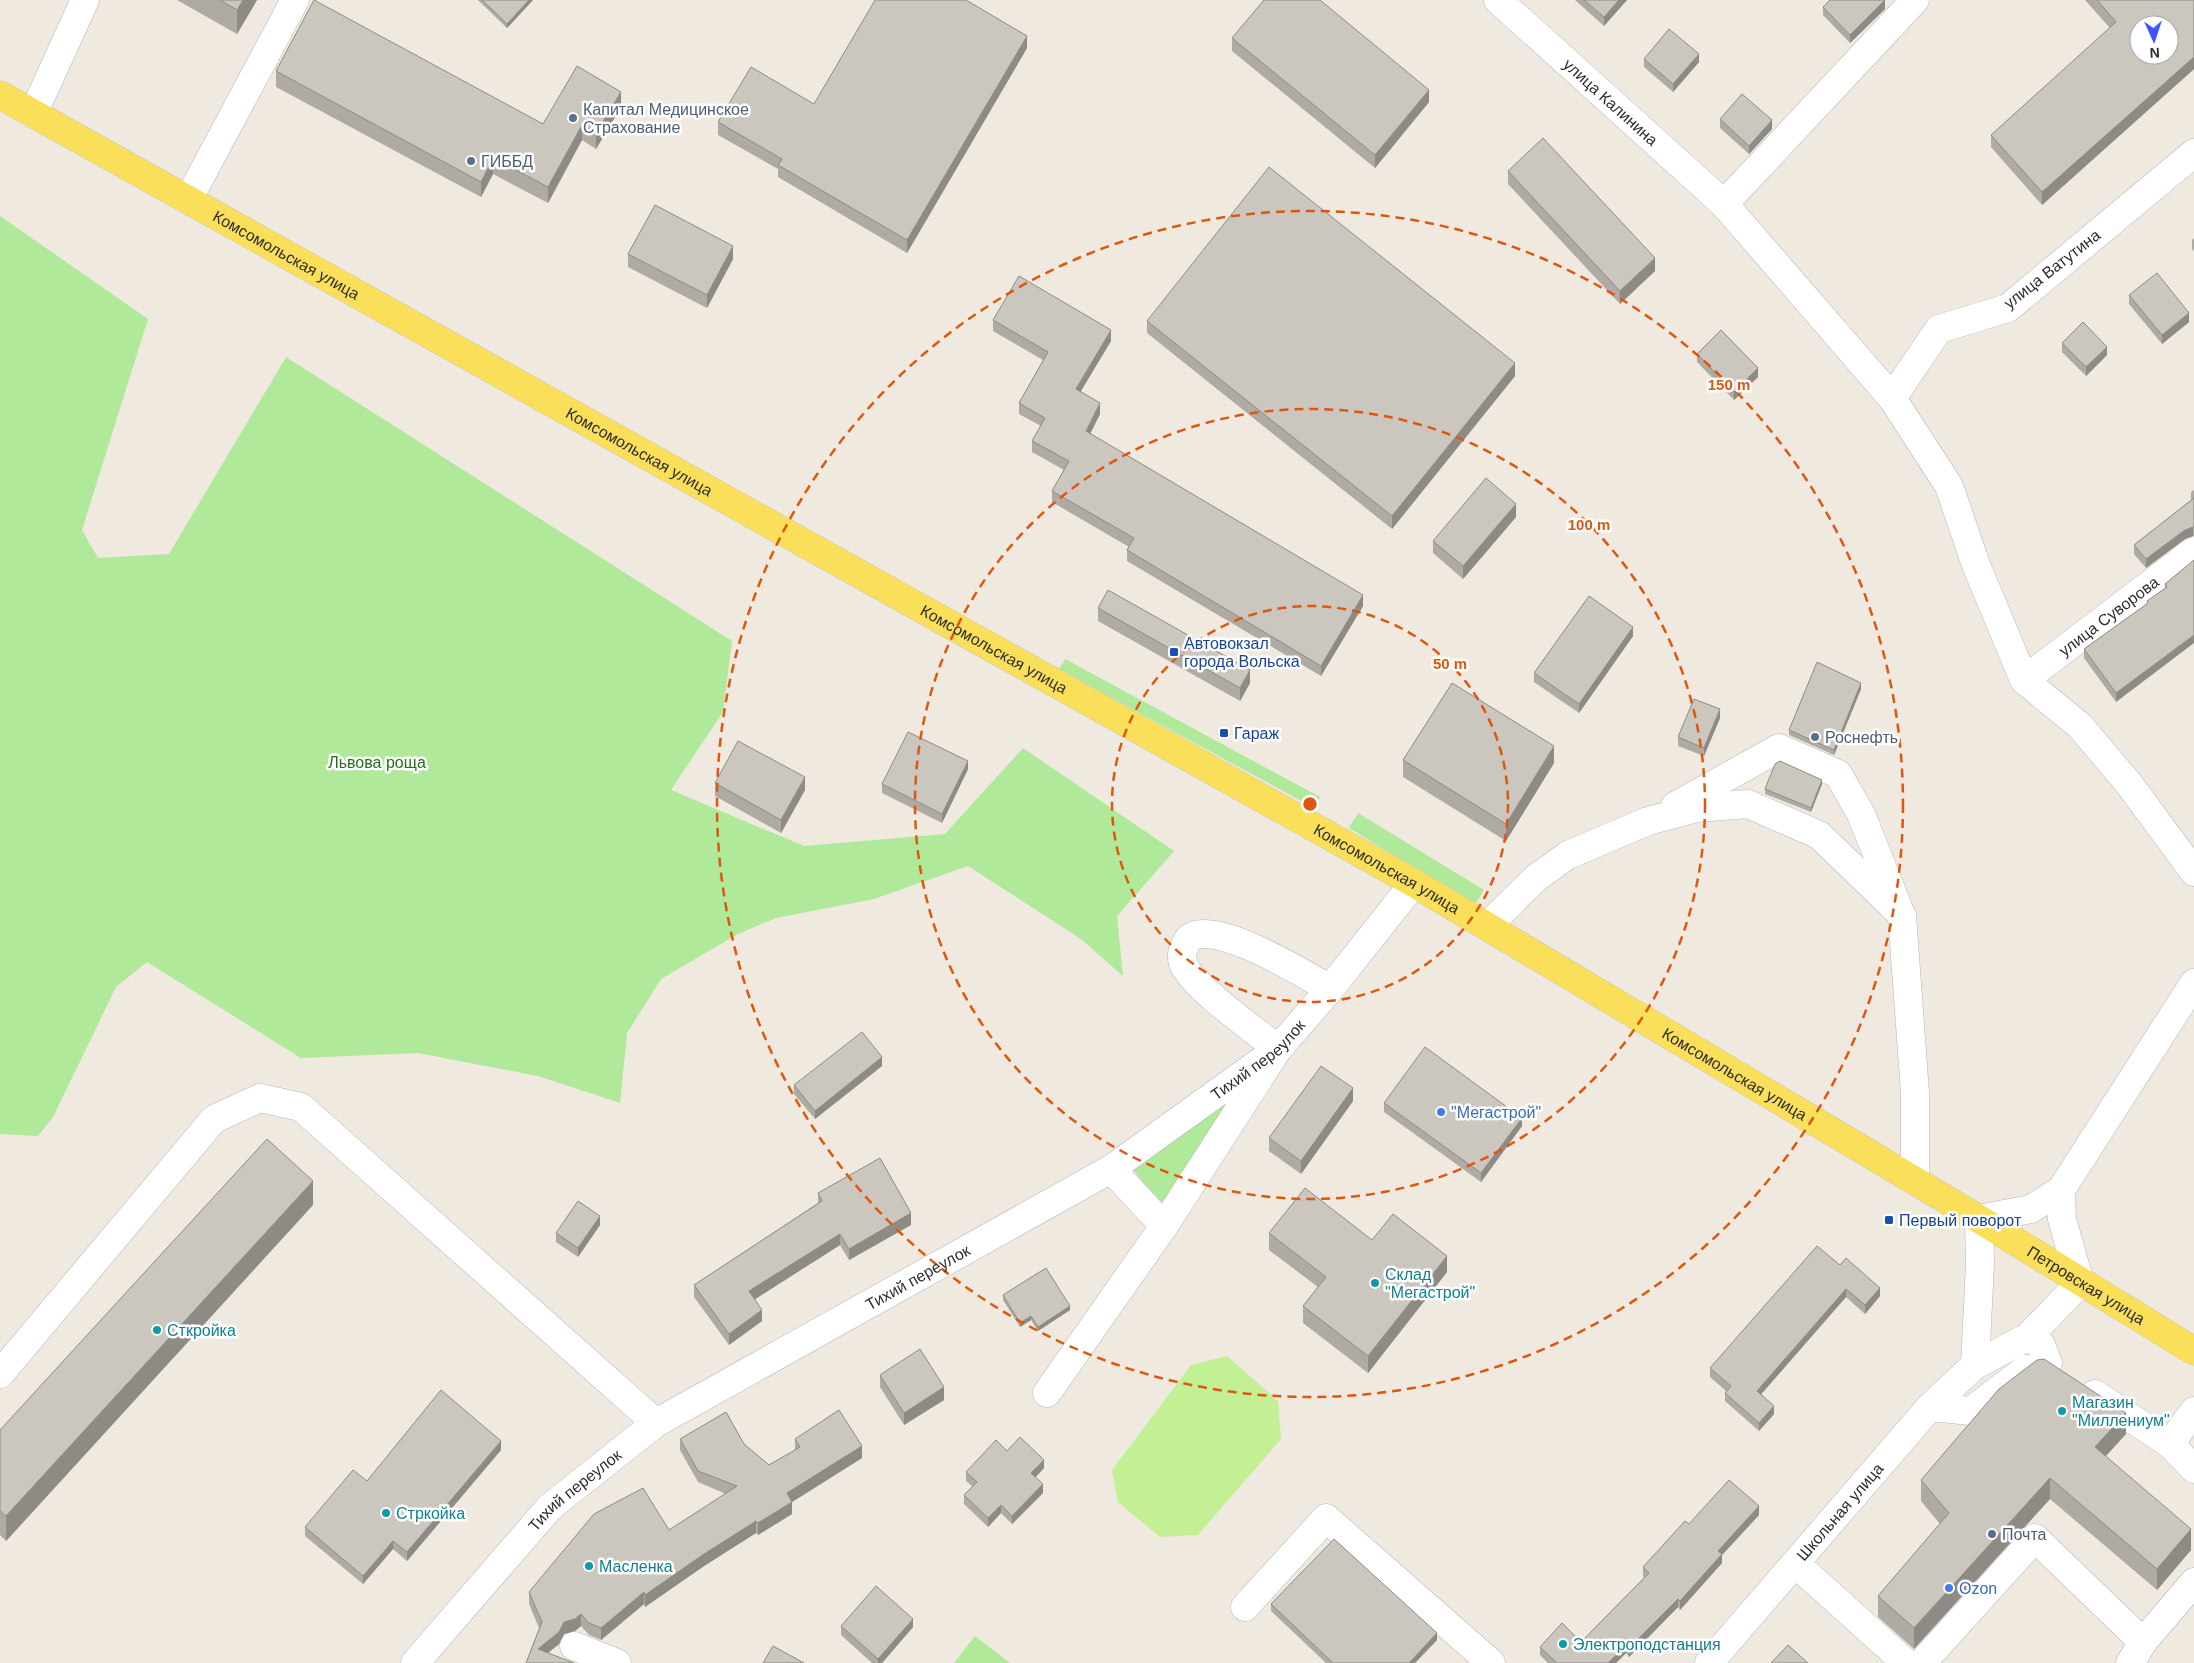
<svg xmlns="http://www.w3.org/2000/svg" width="2194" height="1663" font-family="Helvetica,sans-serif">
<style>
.green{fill:#afe999}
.pitch{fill:#c3f094}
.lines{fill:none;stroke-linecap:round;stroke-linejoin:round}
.minor-casing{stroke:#b3b5c1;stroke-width:29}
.major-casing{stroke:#c8c8c8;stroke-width:29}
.minor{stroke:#fff;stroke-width:28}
.major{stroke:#fadf5a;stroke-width:28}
.wall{fill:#afaba3}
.shaded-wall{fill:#8e8b85}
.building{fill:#cbc7be;stroke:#8e8b85;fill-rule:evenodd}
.ring{fill:none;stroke:#df570e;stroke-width:2.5;stroke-dasharray:9 6}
.service-dot{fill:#5c6f8a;stroke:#fff;stroke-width:2}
.transit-dot{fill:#1a4fb4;stroke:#fff;stroke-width:2}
.shop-dot{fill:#3f7fe0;stroke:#fff;stroke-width:2}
.culture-dot{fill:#0f9aa8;stroke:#fff;stroke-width:2}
.labels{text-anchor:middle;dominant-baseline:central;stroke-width:5;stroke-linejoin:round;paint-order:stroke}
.street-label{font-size:16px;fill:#2d2d2d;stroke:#fff}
.service-label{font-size:16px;fill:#4e5e75;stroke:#fff;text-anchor:start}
.transit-label{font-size:16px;fill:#164399;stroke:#fff;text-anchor:start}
.park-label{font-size:16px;fill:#237116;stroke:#fff}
.shop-label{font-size:16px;fill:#366cbe;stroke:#fff;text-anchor:start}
.culture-label{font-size:16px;fill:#0d838f;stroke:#fff;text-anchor:start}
.centre{fill:#df570e;stroke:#fff;stroke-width:2.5}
.ring-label{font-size:15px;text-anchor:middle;font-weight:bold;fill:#df570e;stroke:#fff;stroke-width:5;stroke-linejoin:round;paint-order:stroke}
</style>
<rect width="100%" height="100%" fill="#efe9df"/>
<!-- green -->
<g class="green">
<path d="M0,216l148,103 -66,211 16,28 71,-4 117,-197 446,284 -9,71 -52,78 133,56 141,-12 78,-86 151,103 -57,65 6,60 -42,-37 -113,-73 -94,33 -98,19 -38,16 -77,45 -34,54 -7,70 -82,-27 -120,-23 -117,5 -154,-96 -31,25 -63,130 -15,19 -38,-2z"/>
<path d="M1065,659l255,138 -6,11 -255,-139z"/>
<path d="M1358,813l126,77 -9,15 -126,-77z"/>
<path d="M1228,1102l-67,103 -30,-38z"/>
<path d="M975,1636l35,27h-56z"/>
</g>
<!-- pitch -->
<path class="pitch" d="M1227,1356l51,45 3,38 -83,96 -38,2 -42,-35 -6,-32 79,-105z"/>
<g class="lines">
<defs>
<g id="minor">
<path id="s1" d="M1498,0l226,204 168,194 57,88 27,79 48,115 56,46 49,58 65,88"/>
<path d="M33,114l52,-114"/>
<path d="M188,200l107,-200"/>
<path d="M1724,204l191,-204"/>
<path d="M1892,398l47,-69 69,-21 186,-155"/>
<path id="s2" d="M2024,680l170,-129"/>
<path d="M1675,806l104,-58 59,26 23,40 37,93"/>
<path d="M1487,926l49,-48 32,-23 80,-34 49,-13 51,-4 71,31 83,80 13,178v88"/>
<path d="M1111,1169l53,57"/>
<path d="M2028,1337l13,8 7,18"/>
<path d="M1975,1365l5,-101 -1,-45 52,-10 30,-19 133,-207"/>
<path d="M0,1374l214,-255 46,-21 41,9 355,316"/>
<path d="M1047,1393l117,-167 114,-177c-21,-17 -85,-62 -94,-84 -4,-8 -2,-15 2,-22 16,-33 123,34 144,46"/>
<path d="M2095,1394l75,50 24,25"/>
<path d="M1930,1407l41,4 55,-42"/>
<path d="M2170,1444l24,-33"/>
<path d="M1796,1564l110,99"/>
<path d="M1245,1607l81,-89 165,145"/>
<path d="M574,1646l43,17"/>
<path id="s3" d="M415,1663l135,-156 106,-84 455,-254 167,-120 52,-60 84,-106"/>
<path id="s4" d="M1709,1663l221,-256 45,-42 53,-28 52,-54 -18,-64 -1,-29"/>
<path d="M1922,1663l113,-125 108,104"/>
<path d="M2130,1663l13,-21 51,-60"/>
</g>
<g id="major">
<path id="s5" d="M0,95l1414,788 565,336 215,132"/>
</g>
</defs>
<!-- minor casing -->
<use href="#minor" class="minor-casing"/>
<!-- major casing -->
<use href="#major" class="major-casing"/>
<!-- minor -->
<use href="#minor" class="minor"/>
<!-- major -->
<use href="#major" class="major"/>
</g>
<!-- wall -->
<g class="wall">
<path d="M177,0h80l-20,34z"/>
<path d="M478,0h55l-26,28z"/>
<path d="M1575,0h52l-23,26z"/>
<path d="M2085,0h109v69l-152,136 -51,-58v-12l119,-107z"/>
<path d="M1823,7l62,2 -35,34 -27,-28z"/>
<path d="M1232,38l197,64 -54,66 -143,-117z"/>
<path d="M1027,48l-120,205 -129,-76v-8l-60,-34v-13l96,-18z"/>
<path d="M1644,59l55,3 -26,30 -29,-25z"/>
<path d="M276,71l267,53 78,-17 -25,42 -14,-9 -34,63 -55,-29 -12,23 -205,-110z"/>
<path d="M1720,119l52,10 -23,25 -29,-26z"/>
<path d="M1508,171l147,100 -35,33 -112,-120z"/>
<path d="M2194,238v13l-2,-2v-9z"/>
<path d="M628,254l105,5 -26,49 -79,-41z"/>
<path d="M2129,295l60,27 -27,22 -33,-40z"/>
<path d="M993,320l118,21 -30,50 19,23 -10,20 273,172 -42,70 -194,-115v-11l2,-3 -77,-45v-11l12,-21 -32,-18v-11l9,-15 -22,-12v-11l24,-43 -50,-29z"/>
<path d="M1147,321l368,55 -123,153 -245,-196z"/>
<path d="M2062,343l45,12 -21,21 -24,-24z"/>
<path d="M1697,354l61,23 -24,23 -37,-38z"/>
<path d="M2194,490v46h-1l-8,3 -39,29 -12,-14v-9l57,-45v-8z"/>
<path d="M1516,517l-53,62 -30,-26v-12z"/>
<path d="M2194,560l-78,142 -32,-44v-9l63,-45v-3l18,-13v-4z"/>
<path d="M1098,608l152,75 -10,18 -142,-80z"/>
<path d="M1633,636l-54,77 -45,-31v-9z"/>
<path d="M1861,689l-27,66 -45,-20v-5z"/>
<path d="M1720,718l-16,38 -26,-10v-9z"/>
<path d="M1403,760l151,3 -48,78 -103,-64z"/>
<path d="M968,769l-26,54 -60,-30v-9z"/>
<path d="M715,783l90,7 -24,43 -66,-37z"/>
<path d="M1822,784l-11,28 -46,-18v-5z"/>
<path d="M882,1066l-67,53 -21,-25v-9z"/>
<path d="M1353,1101l-52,73 -32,-23v-13z"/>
<path d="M1384,1103l138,23 -41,56 -97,-70z"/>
<path d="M818,1193l93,32 -62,35 -9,-15 -85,54 7,22 -33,24 -35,-48v-12l124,-82z"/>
<path d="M313,1205l-307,336 -6,-6v-105z"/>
<path d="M600,1225l-22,32 -22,-15v-9z"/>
<path d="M1269,1233l103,7 75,32 -79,101 -65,-50v-17l15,-19 -49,-37z"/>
<path d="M1840,1265l40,31 -15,18 -19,-17 -85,97 13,20 -15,17 -34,-30v-8l1,-2 -16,-14v-9z"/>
<path d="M1003,1295l67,15 -32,21 -7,-11 -11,7 -17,-27z"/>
<path d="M880,1375l64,25 -40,25 -24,-38z"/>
<path d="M2126,1434l-21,22 86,94 -34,40 -107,-91 -136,150 -36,-32v-21l62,-72 -19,-23v-21z"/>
<path d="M680,1439l64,5 25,21 26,-15v-11l67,19 -70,44v12l-34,21 -2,-2 -52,33 -59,41 -1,-3 -43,36 -12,-5 -8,-9 -6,5 -11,3 -5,10 -11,9 -22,10 13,-35 -10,-24v-12l140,-62 57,-36 -28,-12 -18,-32z"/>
<path d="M501,1450l-94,111 -14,-12 -30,35 -58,-48v-9l62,-46z"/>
<path d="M1007,1451l37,17 -9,9 8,16 -31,31 -11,-11 -13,14 -24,-23v-9l9,-8 -7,-6v-9z"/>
<path d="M1759,1515l-37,40v8l-42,47 -2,-3 -49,50 -3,-4 -10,10h-68l-8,-8v-8l41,-5 63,-64 -1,-2v-9l46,-43z"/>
<path d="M1271,1604l166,36 -22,23h-89l-55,-52z"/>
<path d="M841,1626l72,1 -31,36h-10l-31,-28z"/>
</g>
<!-- shaded-wall -->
<g class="shaded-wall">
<path d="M243,0h14l-20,34v-24z"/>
<path d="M529,0h4l-26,28v-4z"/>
<path d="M1619,0h8l-23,26v-9z"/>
<path d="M1885,0v9l-35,34v-8z"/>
<path d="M1027,36v12l-120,205v-13z"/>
<path d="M1699,54v8l-26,30v-8z"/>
<path d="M2194,57v12l-152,136v-13z"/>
<path d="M1429,90v12l-54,66v-13z"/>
<path d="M621,92v15l-25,42v-16z"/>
<path d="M1772,120v9l-23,25v-8z"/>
<path d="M582,125v15l-34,63v-16z"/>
<path d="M493,158v16l-12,23v-15z"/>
<path d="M733,246v13l-26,49v-13z"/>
<path d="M1655,258v13l-35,33v-13z"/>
<path d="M2189,313v9l-27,22v-9z"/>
<path d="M1111,330v11l-35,58v-10z"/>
<path d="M2107,347v8l-21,21v-9z"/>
<path d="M1515,363v13l-123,153v-13z"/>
<path d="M1758,368v9l-24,23v-8z"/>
<path d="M1100,403v11l-14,28v-11z"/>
<path d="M1516,504v13l-53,62v-13z"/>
<path d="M2193,527v9l-8,3 -39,29v-9l39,-29z"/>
<path d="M1363,595v11l-42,70v-10z"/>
<path d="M1633,627v9l-54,77v-9z"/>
<path d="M2194,635v8l-78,59v-9z"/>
<path d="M1250,670v13l-10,18v-13z"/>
<path d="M1861,683v6l-27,66v-5z"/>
<path d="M1720,709v9l-16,38v-8z"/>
<path d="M1554,746v17l-48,78v-17z"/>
<path d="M968,761v8l-26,54v-9z"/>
<path d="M805,777v13l-24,43v-13z"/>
<path d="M1822,780v4l-11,28v-4z"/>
<path d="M882,1057v9l-67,53v-8z"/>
<path d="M1353,1088v13l-52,73v-13z"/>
<path d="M1522,1118v8l-41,56v-9z"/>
<path d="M313,1181v24l-307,336v-25z"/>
<path d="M911,1213v12l-62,35v-11z"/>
<path d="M600,1216v9l-22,32v-9z"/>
<path d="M840,1234v11l-91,58v-12z"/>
<path d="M1447,1256v16l-79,101v-17z"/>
<path d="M1880,1288v8l-15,18v-9z"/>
<path d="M1846,1289v8l-89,102v-8z"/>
<path d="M1070,1306v4l-32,21v-4z"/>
<path d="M762,1310v11l-33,24v-11z"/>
<path d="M1031,1316v4l-11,7v-4z"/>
<path d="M944,1387v13l-40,25v-12z"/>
<path d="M1774,1406v8l-15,17v-8z"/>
<path d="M2126,1413v21l-31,34v-21z"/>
<path d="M501,1441v9l-94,111v-9z"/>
<path d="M862,1446v12l-70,44v12l-34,21v-12l29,-30z"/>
<path d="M1044,1460v8l-13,14v-9z"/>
<path d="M2050,1478v21l-136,150v-21z"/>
<path d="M1043,1484v9l-31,31v-8z"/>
<path d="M1001,1505v8l-13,14v-9z"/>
<path d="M1759,1506v9l-37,40v8l-42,47v-9l38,-50z"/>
<path d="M756,1521v12l-52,33 -59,41v-12l59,-41z"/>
<path d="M2191,1529v21l-34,40v-21z"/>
<path d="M393,1541v8l-30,35v-8z"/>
<path d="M644,1592v12l-43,36v-12z"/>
<path d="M1678,1599v8l-49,50v-9z"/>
<path d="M581,1614v12l-6,5 -11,3 -5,10 -21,17v-12l26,-27z"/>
<path d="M913,1619v8l-31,36h-4v-4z"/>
<path d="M1437,1633v7l-22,23h-6z"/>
<path d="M1626,1645v8l-10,10h-8z"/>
</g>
<!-- building -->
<g class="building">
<path d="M220,0h23l-6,10z"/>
<path d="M314,0l229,124 34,-58 44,26 -25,41 -14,-8 -34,62 -55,-29 -12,24 -205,-111z"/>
<path d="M482,0h47l-22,24z"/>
<path d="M875,0h91l61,36 -120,204 -129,-75 4,-6 -64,-37 33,-55 63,37z"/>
<path d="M1264,0h56l109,90 -54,65 -143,-117z"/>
<path d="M1584,0h35l-15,17z"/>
<path d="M1830,0h55l-35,35 -27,-28z"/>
<path d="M2097,0h97v57l-152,135 -51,-57 125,-113zM2139,25h30v30h-30z"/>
<path d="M1669,29l30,25 -26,30 -29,-25z"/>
<path d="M1742,94l30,26 -23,26 -29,-27z"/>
<path d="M1543,138l112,120 -35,33 -112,-120z"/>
<path d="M1269,167l246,196 -123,153 -245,-195z"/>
<path d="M655,205l78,41 -26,49 -79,-41z"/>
<path d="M2157,273l32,40 -27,22 -33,-40z"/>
<path d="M1019,276l92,54 -35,59 24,14 -14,28 277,164 -42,71 -194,-116 7,-12 -82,-47 17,-30 -37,-20 13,-23 -26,-15 29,-51 -55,-32z"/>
<path d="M2083,322l24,25 -21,20 -24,-24z"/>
<path d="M1721,330l37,38 -24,24 -37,-38z"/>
<path d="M1486,478l30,26 -53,62 -30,-25z"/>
<path d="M2194,498v29h-1l-8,3 -39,29 -12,-14z"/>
<path d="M2194,560v75l-78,58 -32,-44 64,-46 -1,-2 20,-14 -2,-3z"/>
<path d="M1108,590l142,80 -10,18 -142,-80z"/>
<path d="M1589,596l44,31 -54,77 -45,-31z"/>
<path d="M1817,662l44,21 -27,67 -45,-20z"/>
<path d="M1452,683l102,63 -48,78 -103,-64z"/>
<path d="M1694,699l26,10 -16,39 -26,-11z"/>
<path d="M908,732l60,29 -26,53 -60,-30z"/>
<path d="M738,741l67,36 -24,43 -66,-37z"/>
<path d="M1780,761l42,19 -11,28 -46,-19 10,-25z"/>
<path d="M862,1032l20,25 -67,54 -21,-26z"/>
<path d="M1425,1047l97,71 -41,55 -97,-70z"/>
<path d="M1321,1066l32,22 -52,73 -32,-23z"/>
<path d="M267,1139l46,42 -307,335 -6,-5v-81z"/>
<path d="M880,1158l31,55 -62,36 -9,-15 -91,57 13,19 -33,24 -35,-49 128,-84 -4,-8z"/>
<path d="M1305,1188l67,52 21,-26 54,42 -79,100 -65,-50 23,-29 -57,-44z"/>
<path d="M578,1201l22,15 -22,32 -22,-15z"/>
<path d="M1817,1246l23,19 6,-7 34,30 -15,17 -19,-16 -89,102 17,15 -15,17 -34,-30 6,-7 -21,-18z"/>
<path d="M1046,1268l24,38 -32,21 -7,-11 -11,7 -17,-28z"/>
<path d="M920,1349l24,38 -40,26 -24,-38z"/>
<path d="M2044,1359l82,54 -31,34 96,82 -34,40 -107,-91 -136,150 -36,-32 71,-83 -28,-33 78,-91 38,-29z"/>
<path d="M441,1390l60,51 -94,111 -14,-11 -30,35 -58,-49 48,-57 14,11z"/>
<path d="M839,1410l23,36 -75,47 5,9 -34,21 -2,-2 -52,33 -59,41 -1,-3 -43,36 -12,-5 -8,-9 -6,5 -11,3 -5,10 -21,17 36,14h-48l16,-41 -13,-30 65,-78 49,-26 26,42 68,-44 -39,-15 -18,-32 46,-27 18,32 25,21 31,-18 -5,-8z"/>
<path d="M1020,1437l24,23 -13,13 12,11 -31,32 -11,-11 -13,13 -24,-23 13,-13 -11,-10 30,-32 11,11z"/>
<path d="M1729,1480l30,26 -41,45 4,3 -42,47 -2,-2 -49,49 -3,-3 -18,18h-51l-17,-16 22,-24 19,19 68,-69 -6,-6 42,-46 4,3z"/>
<path d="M1334,1539l103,94 -28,30h-76l-62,-59z"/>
<path d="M876,1586l37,33 -35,40 -37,-33z"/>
<path d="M1788,1645l20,18h-37z"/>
<path d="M773,1646l31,17h-41z"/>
</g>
<!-- distance rings -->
<g class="ring">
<circle cx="1310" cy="804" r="198"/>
<circle cx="1310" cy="804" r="395"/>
<circle cx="1310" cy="804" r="593"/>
</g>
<!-- markers -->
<g class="service-dot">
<circle cx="573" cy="118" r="5"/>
<circle cx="471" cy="161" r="5"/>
<circle cx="1815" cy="737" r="5"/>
<circle cx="1992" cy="1534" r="5"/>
</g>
<g class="transit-dot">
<rect x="1169" y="647" width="10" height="10" rx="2.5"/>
<rect x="1219" y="728" width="10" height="10" rx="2.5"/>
<rect x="1884" y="1215" width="10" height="10" rx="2.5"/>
</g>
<g class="shop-dot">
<circle cx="1441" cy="1112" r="5"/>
<circle cx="1949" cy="1588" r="5"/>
</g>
<g class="culture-dot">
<circle cx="1375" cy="1283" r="5"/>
<circle cx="157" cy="1330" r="5"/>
<circle cx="2062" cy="1411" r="5"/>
<circle cx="386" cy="1513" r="5"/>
<circle cx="589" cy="1566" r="5"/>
<circle cx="1563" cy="1644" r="5"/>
</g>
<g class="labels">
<!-- street labels -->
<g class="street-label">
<text stroke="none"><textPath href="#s1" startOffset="152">улица Калинина</textPath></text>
<text stroke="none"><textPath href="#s5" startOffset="328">Комсомольская улица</textPath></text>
<text transform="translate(2052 269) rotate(-38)">улица Ватутина</text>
<text stroke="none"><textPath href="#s5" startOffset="732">Комсомольская улица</textPath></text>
<text stroke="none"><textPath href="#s2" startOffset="106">улица Суворова</textPath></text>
<text stroke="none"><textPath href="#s5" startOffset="1138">Комсомольская улица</textPath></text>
<text stroke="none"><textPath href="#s5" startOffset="1588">Комсомольская улица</textPath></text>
<text stroke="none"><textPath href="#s3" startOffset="1046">Тихий переулок</textPath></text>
<text stroke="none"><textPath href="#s5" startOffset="1992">Комсомольская улица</textPath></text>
<text stroke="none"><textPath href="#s3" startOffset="641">Тихий переулок</textPath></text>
<text stroke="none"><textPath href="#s5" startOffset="2402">Петровская улица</textPath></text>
<text stroke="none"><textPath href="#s3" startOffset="236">Тихий переулок</textPath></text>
<text stroke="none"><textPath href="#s4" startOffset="200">Школьная улица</textPath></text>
</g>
<!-- service labels -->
<g class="service-label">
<text x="583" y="109">Капитал Медицинское<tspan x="583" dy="18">Страхование</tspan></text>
<text x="481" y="161">ГИББД</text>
<text x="1825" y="737">Роснефть</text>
<text x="2002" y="1534">Почта</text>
</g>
<!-- transit labels -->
<g class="transit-label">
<text x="1184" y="643">Автовокзал<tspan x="1184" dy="18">города Вольска</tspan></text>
<text x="1234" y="733">Гараж</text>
<text x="1899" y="1220">Первый поворот</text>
</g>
<!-- park labels -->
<g class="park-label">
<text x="377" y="762">Львова роща</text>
</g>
<!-- shop labels -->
<g class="shop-label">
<text x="1451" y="1112">"Мегастрой"</text>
<text x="1959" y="1588">Ozon</text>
</g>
<!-- culture labels -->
<g class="culture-label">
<text x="1385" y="1274">Склад<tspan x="1385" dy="18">"Мегастрой"</tspan></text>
<text x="167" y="1330">Сткройка</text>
<text x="2072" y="1402">Магазин<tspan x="2072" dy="18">"Миллениум"</tspan></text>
<text x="396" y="1513">Стркойка</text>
<text x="599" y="1566">Масленка</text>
<text x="1573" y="1644">Электроподстанция</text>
</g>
</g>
<circle cx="1310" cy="804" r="8" class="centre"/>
<g class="ring-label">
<text x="1729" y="390">150 m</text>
<text x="1589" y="530">100 m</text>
<text x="1450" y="669">50 m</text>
</g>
<!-- north arrow -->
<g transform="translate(2154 40) rotate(177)"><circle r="24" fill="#ffffff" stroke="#ababab"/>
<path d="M0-4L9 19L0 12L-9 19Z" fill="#3d54ff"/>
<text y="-8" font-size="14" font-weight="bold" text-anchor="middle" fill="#2d2d2d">N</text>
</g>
</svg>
